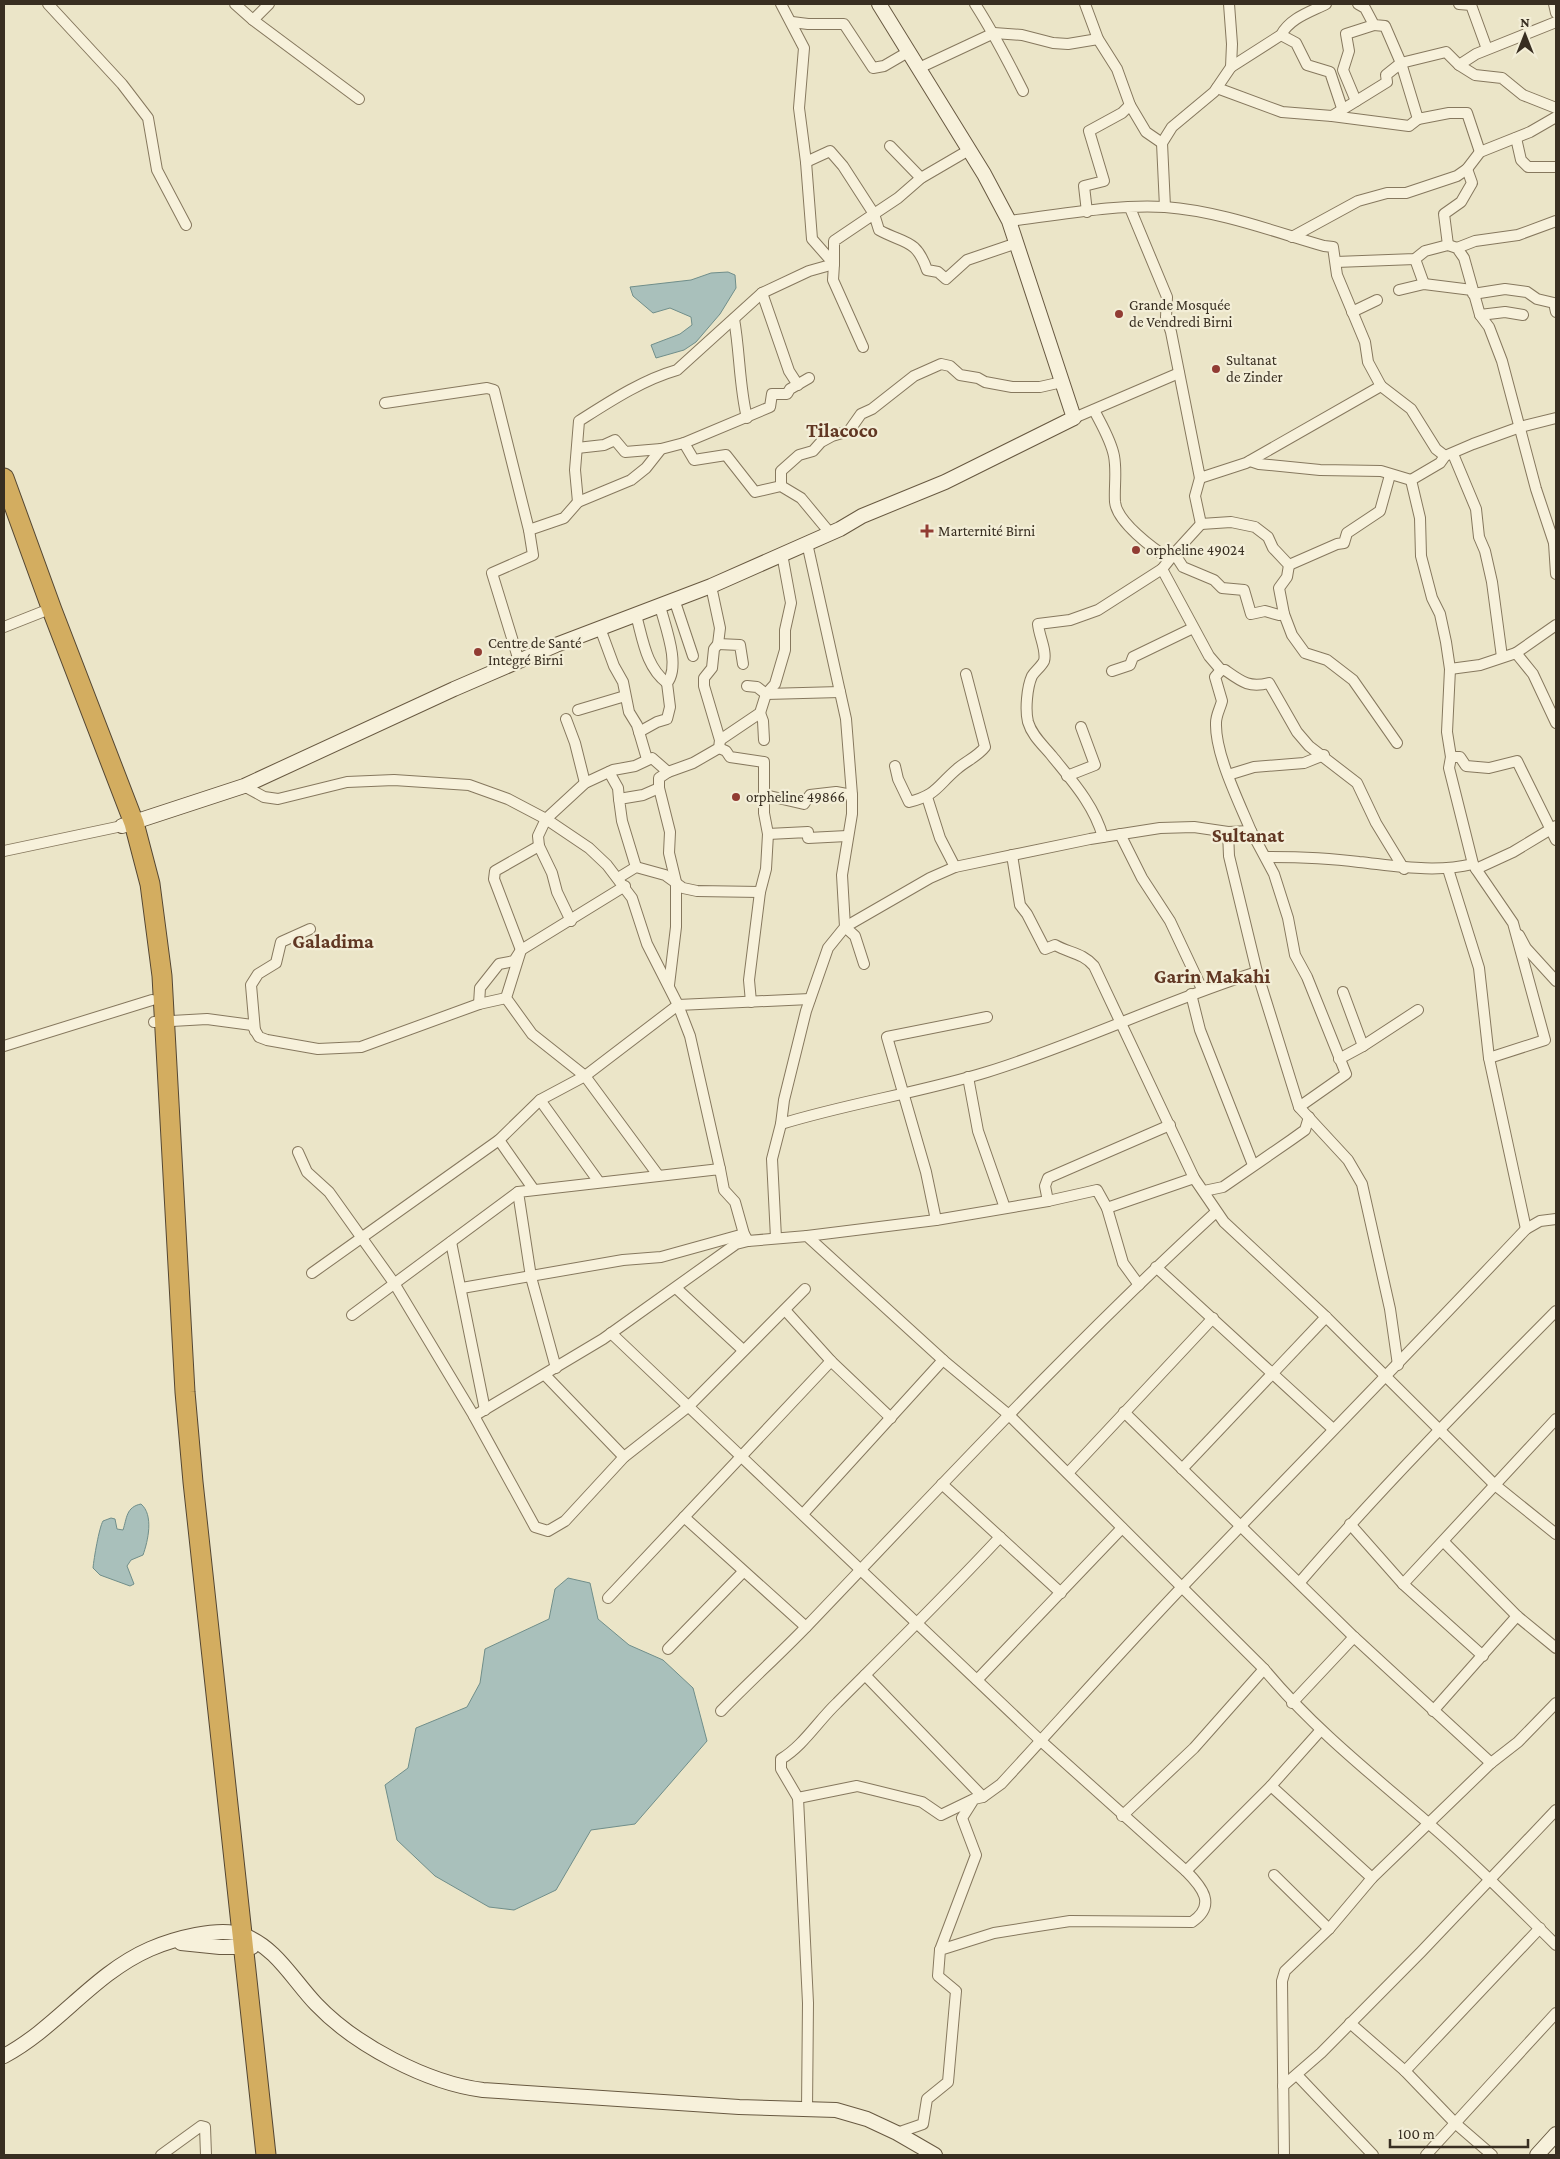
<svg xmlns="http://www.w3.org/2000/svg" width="1560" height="2159" font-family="'Crimson Pro',serif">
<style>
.water{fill:#a9c0bb;stroke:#708e8a}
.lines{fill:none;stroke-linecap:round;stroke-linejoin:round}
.street-casing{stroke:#86785e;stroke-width:12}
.secondary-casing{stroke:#685941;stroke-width:16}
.highway-casing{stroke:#544632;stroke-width:21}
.street{stroke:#f7f1db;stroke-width:10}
.secondary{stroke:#f7f1db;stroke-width:14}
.highway{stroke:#d3ad60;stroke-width:19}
.poi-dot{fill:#913c33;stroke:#f3eed7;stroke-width:2}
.labels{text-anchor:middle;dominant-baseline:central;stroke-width:4.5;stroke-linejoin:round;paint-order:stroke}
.poi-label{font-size:15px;fill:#382e21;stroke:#f3eed7;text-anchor:start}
.district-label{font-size:20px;font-weight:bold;fill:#613723;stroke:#f3eed7}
</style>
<rect width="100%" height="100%" fill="#ebe5c8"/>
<!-- water -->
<g class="water">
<path d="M728,272l7,3 1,13 -16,26 -24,28 -12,8 -28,8 -5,-13 29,-11 12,-9 -1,-8 -21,-9 -17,5 -20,-17 -3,-9 61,-7 20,-7z"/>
<path d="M141,1504c13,11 7,37 2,51l-12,5 -4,6 7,18 -4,2 -30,-11 -7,-7c1,-10 6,-40 10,-47l8,-3 4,1 2,10 6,1c4,-12 3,-23 18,-26z"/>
<path d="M568,1578l22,5 8,36 31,26 34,15 30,28 14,53 -72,83 -44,6 -35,60 -42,20 -25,-3 -54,-31 -38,-36 -12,-55 23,-17 8,-40 51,-21 13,-24 5,-34 64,-30 6,-30z"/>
</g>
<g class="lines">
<defs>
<g id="street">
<path d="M48,4l74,80 26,34 9,52 29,55"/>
<path d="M235,4l18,16 106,79"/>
<path d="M781,4l23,44 -5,60 7,54 24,-11 13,15 31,48 24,-16 23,-20 48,-28"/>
<path d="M975,4c18,28 33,57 48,87"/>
<path d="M1085,4l13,35 19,30 13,36 16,27 16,11"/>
<path d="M1358,4l7,4 9,17 11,1 16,37 45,-11 13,13"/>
<path d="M1459,4l12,1 16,44"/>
<path d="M1554,4l2,9"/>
<path d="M253,20l16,-16"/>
<path d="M792,22l16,2h36l29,44 11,-2 24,-14"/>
<path d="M1556,22l-80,32 -17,11 16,10 27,3 21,17 33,13"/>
<path d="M1281,35l15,8 11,22 23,7 12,36"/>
<path d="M1231,67l50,-32c9,-17 29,-23 45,-31"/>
<path d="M919,68l75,-35 28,2 31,8 15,1 30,-5"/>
<path d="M1217,88l65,24 50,4 77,10 9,-7"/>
<path d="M1356,101l-13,-31 6,-19 -3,-17 28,-9"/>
<path d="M1332,116l55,-34 -1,-7 15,-12 17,56 31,-6h18l13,39"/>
<path d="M1516,138l5,22 7,7h28"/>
<path d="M890,146l31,32"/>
<path d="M806,162l6,77 22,25 -1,16 30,67"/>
<path d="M1165,207l-3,-64 10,-16 42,-35 17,-25 1,-23 -3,-40"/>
<path d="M1087,212l-3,-26 20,-5 -15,-50 33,-18 8,-8"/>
<path d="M1009,221c51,-6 105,-17 156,-14 54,4 107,24 159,39l9,1 4,28 28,67 3,20 13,24 -135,77 -46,15 -29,-146 -5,-15 1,-20 -37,-89"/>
<path d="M1292,237l66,-36 29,-8h19l51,-17 10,-7 13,-17 50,-20 26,-15"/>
<path d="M1448,245l-4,-31 17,-12 11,-19 -5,-14"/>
<path d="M1457,248l18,-7 43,-6 38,-14"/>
<path d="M1415,259l9,25"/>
<path d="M1336,262l79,-3 10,-8 23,-6 9,3 7,10 16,57 9,12 13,34 34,128 18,54 2,-1"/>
<path d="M1399,290l25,-6 48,6"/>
<path d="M762,293l27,78 9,14"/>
<path d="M1473,294l32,-5 22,3 10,7 17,4 2,9"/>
<path d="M1352,312l25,-12"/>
<path d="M1480,315l25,-3 18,3"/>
<path d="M734,319c6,33 5,66 13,99"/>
<path d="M1381,386l30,23 25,40 9,7"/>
<path d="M385,403l102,-15 7,2 35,140 4,25 -41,18 27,88"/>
<path d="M1094,410c7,14 17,30 20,46 3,16 0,31 1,46 2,20 38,47 55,57l-8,10"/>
<path d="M1074,418l105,-45"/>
<path d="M684,443l10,17 32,-5 29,37 26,-6 20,12 29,35"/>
<path d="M577,448l27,-3 11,-5 10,12 36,-3"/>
<path d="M1453,454l23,55 3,28 6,14 7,31 10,75"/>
<path d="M1250,461l9,3 61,6 61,1 30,9"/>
<path d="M1200,478l-5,18 6,28 30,-2 24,5 13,10 5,11 16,17 -2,12 -8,11 5,26 8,21 13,18 22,7 26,20 44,63"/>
<path d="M781,486v-15l18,-16 14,-4 8,-9 11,-6 17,-5 12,-17 11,-5 42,-33 27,-12 9,2 10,9 18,3 7,4 27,5h28l22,-5"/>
<path d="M578,502l-3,-32 4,-49c30,-19 63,-41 98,-51l85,-77 47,-22 25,-7v-23l40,-27 5,16c25,14 37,8 48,40l11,2 8,7 21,-19 50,-17"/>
<path d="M529,530l35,-12 14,-16 53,-22 15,-12 15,-19 23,-6 86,-36 2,-13h15l3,-5 19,-11"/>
<path d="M1554,543l2,31"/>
<path d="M1174,553l9,14 31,13 8,8 22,2 7,24 14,-3 14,4 5,-1"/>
<path d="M1170,558l31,-34"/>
<path d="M1289,565l48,-21 7,-1 3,-10 33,-22 10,-36"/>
<path d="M675,602l18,54"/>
<path d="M636,615c7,25 10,52 31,68"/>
<path d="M4,627l38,-15"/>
<path d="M600,628l14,38 9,16 6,30 8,13 10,34"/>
<path d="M718,644l22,1 3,19"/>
<path d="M1516,653l40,-28"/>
<path d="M1450,669l30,-4 36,-12 17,21 23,49"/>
<path d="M1221,670l-6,7 7,24c-2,8 -6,14 -6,22 -1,31 23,79 35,108"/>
<path d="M1112,671l18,-6 3,-8 60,-29"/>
<path d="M747,686l10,1 9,7 74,-2"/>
<path d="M578,710l47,-14"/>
<path d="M760,713l3,8 1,19"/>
<path d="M566,719l9,24 10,40"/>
<path d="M639,732l18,-10 10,-3 3,-12 -3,-24c14,-17 -2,-57 -7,-77"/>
<path d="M720,740l40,-27 6,-19 9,-10 10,-34v-20l6,-27 -9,-49"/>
<path d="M719,748l7,3 4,6 34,5v51l4,21 -2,35 -6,23 -11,88 2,22"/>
<path d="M1451,757h9l6,9 23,2 28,-7 39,79"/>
<path d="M895,766l3,13 11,23c28,-7 28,-16 48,-33 9,-8 20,-12 28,-22l-19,-73"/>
<path d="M609,772l9,16 1,11"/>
<path d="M668,772l-9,6v10l11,44 -1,21 7,29v45l-7,58"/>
<path d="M1228,775l26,-8 50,-4 20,-8"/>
<path d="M1067,776l28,-11 -14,-38"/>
<path d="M244,786l20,11 14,2 69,-17 47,-2 75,5 39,14 38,20 43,29 18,17 25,33 15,46 31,61 12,31 30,133"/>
<path d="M765,795l39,9 6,-9 26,-3 16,3"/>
<path d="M927,797l13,41 15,29"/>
<path d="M768,834l40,-2v6l39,-2"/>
<path d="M1120,834l22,44 28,43 32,68"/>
<path d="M1103,837c-9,-32 -30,-55 -51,-81 -8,-10 -20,-20 -24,-34 -3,-12 -1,-35 4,-46 3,-5 9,-9 12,-15 3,-10 -5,-25 -6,-37l32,-4 28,-10 64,-41 47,87 12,14h4c17,12 24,18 44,13l28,49 12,14 48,37 19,40 28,46"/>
<path d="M539,846l-44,25 -1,8 27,71 -15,48 26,36 53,42 73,99"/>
<path d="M4,851l118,-25"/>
<path d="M1012,855l8,50 7,9 18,35 10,-4c14,8 28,8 39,21l100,212 30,44 102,95 169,168 61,49"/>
<path d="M1267,857c31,0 61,1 92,5 38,4 76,11 114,2l3,5 37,-17 43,-26"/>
<path d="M1473,864l-24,-96 2,-11 -4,-25 3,-63 -4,-27 -6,-28 -8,-16 -11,-42 -1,-38 -9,-38 29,-17 5,-7 28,-12 47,-17 36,-9"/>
<path d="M636,867l-14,-46 -3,-22 24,-4 16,-7"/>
<path d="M1448,869l31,99 10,90 37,171"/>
<path d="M1476,869l37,54 32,117 -56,18"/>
<path d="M618,878l18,-11 29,8 18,13 14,3 63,1"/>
<path d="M571,921l-14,-29 -5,-19 -13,-27 -1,-10 8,-17 39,-36 28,-13 22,-4 17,-8 16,14 25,-9 26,-15 1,-8 -16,-54v-8l8,-10 2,-19 4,-5 2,-16 -9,-42"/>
<path d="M1519,935l7,13 30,33"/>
<path d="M864,964l-9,-28 -10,-9 85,-49 25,-11 135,-28 70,-11 34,-1 34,5 23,-1 23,43 14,44 7,37 12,22 39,97 -47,33 -42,-135 -28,-116 -1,-24"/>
<path d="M1343,992l20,54"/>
<path d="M1191,994l9,36 53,135"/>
<path d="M479,1004l1,-16 19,-24 15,-3 7,-11 104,-64"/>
<path d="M154,1022l53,-3 45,6 7,12 8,3 51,9 43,-2 118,-43 27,-6"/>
<path d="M255,1031l-4,-46 7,-11 18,-11 5,-21 29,-13"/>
<path d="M4,1046l148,-46"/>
<path d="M1339,1059l24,-13 55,-36"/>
<path d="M968,1077l10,54 27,77"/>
<path d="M540,1100l59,82"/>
<path d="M1299,1107l49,53 14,24 28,125 8,56"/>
<path d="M781,1124c68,-21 138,-31 206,-52 91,-28 178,-71 270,-100"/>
<path d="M499,1140l35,50"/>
<path d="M298,1152l9,20 22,20 65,91 80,133 61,111 13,4 17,-10 59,-64 65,-51 116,-117"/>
<path d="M1204,1191l19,-4 68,-47 14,-10 4,-13"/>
<path d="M1048,1201l-3,-15 3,-8 122,-53"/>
<path d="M1107,1208l87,-30"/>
<path d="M936,1220l-10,-48 -39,-135 100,-20"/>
<path d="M807,1236l129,-16 112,-19 49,-11 10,18 16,55 16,22"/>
<path d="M776,1238l-4,-79 9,-35 3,-24 22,-89 22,-63 17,-21 -3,-52 10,-61v-19l-6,-76 -39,-176"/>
<path d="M451,1242l34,168"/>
<path d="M1156,1267l177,162"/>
<path d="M312,1273l187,-133 41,-40 45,-24 93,-71 132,-6"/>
<path d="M462,1288l161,-28 38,-3 83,-23"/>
<path d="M676,1288l67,62"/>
<path d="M785,1310l46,51 60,57"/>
<path d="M352,1315l166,-123"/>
<path d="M611,1333l430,408 145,130c16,16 31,34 6,51l-122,-1 -76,12 -54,17 -2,26 18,15 -8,91 -21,17 -4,25 -26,9"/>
<path d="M556,1368l-25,-91 -13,-85 202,-23 4,21 11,12 9,32 4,7"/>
<path d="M545,1375l79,82"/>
<path d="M1124,1412l230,225 137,126"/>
<path d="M474,1416l129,-77 133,-95 12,-3 59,-5 136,124 66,55 255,254c48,58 106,104 163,153 45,39 87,81 129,123"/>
<path d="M1182,1469l144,-152"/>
<path d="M1068,1473l145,-155"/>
<path d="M942,1484l119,109"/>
<path d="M803,1514l140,-154"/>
<path d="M684,1517l122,110"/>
<path d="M1350,1524l53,60 80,72"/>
<path d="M1444,1542l73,74 39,32"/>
<path d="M1300,1582c81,-94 169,-183 256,-271"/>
<path d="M1403,1584l153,-165"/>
<path d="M608,1598l223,-237"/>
<path d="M668,1649l75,-77"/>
<path d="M865,1675l118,122"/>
<path d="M977,1680l145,-152"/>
<path d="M1292,1703l62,-66"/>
<path d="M721,1711c28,-29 58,-56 86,-85 134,-140 266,-283 409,-414"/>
<path d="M1433,1711l84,-95"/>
<path d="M1271,1786l101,92"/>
<path d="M798,1798l-17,-29v-10c22,-13 37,-38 56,-56 55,-55 110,-109 163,-166"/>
<path d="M1122,1816l72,-68 70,-79"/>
<path d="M1186,1871l85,-85 49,-55"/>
<path d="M1274,1875l55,54"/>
<path d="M940,1950l36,-95 -14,-37 12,-19 9,-2 18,-13c61,-66 120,-133 182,-198 114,-119 230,-237 343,-357l14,-8 16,-2"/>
<path d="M1350,2023l55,48 50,52 37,32"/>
<path d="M1405,2071l135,-143"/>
<path d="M1297,2075l76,80"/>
<path d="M1283,2086l38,-33 100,-101 135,-142"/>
<path d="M807,2110l1,-107 -10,-205 59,-12 65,16 19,13 31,-15"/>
<path d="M161,2155l40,-29 4,1 1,28"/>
<path d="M1284,2155l-2,-174 3,-10 44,-42 43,-51 119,-115 27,-21 38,-39"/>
<path d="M1426,2155l130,-142"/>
</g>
<g id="secondary">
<path d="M122,826l122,-40 210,-97 102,-44 155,-59 129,-57 22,-13 83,-34 129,-64 -65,-197 -25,-47 -105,-170"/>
<path d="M181,1943l39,4h32"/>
<path d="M4,2056c54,-29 89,-82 146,-107 23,-10 69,-23 93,-14 33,12 50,45 73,69 39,41 111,79 167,86l256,17 97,3 31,9 30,14 38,22"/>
<path d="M1537,2155l19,-21"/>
</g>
<path id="highway" d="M4,478l48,132 82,213 16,61 12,92 23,416 8,90 73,673"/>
</defs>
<!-- street casing -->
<use href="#street" class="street-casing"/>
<!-- secondary casing -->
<use href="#secondary" class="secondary-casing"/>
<!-- highway casing -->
<use href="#highway" class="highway-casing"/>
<!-- street -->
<use href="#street" class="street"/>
<!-- secondary -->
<use href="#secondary" class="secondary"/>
<!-- highway -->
<use href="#highway" class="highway"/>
</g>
<!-- markers -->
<g class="poi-dot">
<circle cx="1119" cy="314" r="5"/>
<circle cx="1216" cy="369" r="5"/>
<path d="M924.5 523.5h5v5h5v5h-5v5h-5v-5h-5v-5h5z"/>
<circle cx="1136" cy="550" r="5"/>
<circle cx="478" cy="652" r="5"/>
<circle cx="736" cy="797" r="5"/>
</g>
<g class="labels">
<!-- poi labels -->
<g class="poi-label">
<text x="1129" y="305">Grande Mosquée<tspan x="1129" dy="17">de Vendredi Birni</tspan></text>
<text x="1226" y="360">Sultanat<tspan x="1226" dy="17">de Zinder</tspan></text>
<text x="938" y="531">Marternité Birni</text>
<text x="1146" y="550">orpheline 49024</text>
<text x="488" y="643">Centre de Santé<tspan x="488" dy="17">Integré Birni</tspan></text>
<text x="746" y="797">orpheline 49866</text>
</g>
<!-- district labels -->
<g class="district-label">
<text x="842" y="430">Tilacoco</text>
<text x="1248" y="835">Sultanat</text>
<text x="333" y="941">Galadima</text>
<text x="1212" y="976">Garin Makahi</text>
</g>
</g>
<!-- border -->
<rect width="1560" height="2159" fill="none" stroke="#382e21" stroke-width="10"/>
<!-- north arrow -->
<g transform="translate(1525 35)" stroke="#f3eed7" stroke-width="4" paint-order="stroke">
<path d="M0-4L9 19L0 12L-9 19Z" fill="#382e21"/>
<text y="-8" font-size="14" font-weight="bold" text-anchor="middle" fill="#382e21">N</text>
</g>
<!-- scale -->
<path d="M1390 2139v8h138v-8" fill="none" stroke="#382e21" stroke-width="2.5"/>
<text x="1398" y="2139" font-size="15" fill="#382e21" stroke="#f3eed7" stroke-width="4" paint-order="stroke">100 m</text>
</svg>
